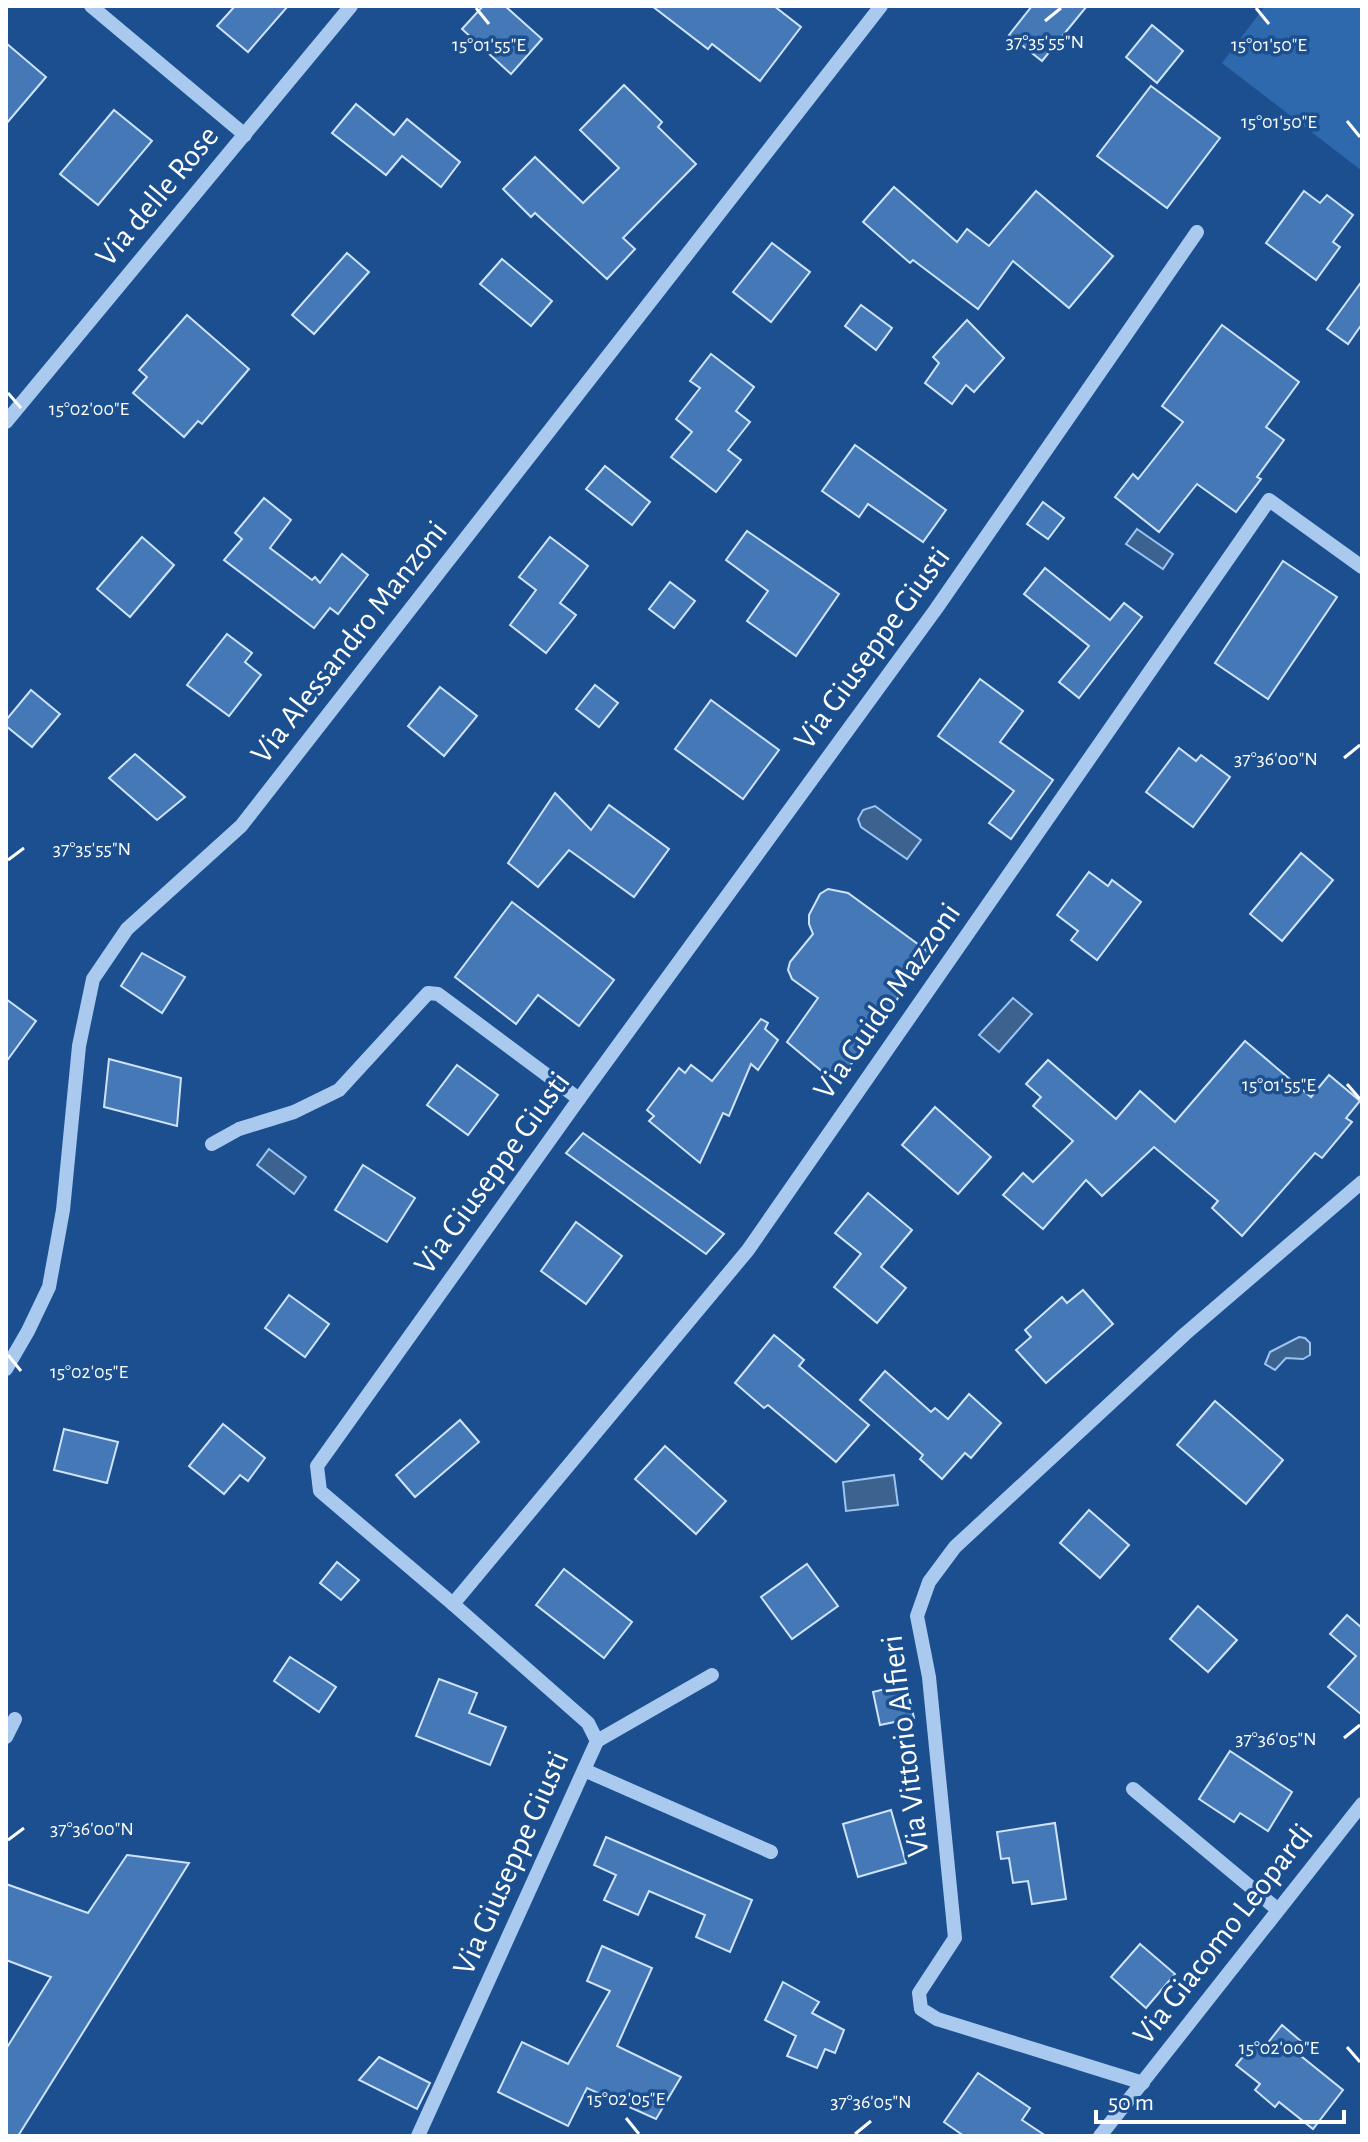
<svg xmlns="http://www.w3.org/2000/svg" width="1368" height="2142" font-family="'Alegreya Sans',sans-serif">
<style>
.green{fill:#2e69ad}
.water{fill:#3c6290;stroke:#9cc4f0;stroke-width:2}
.building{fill:#4478b7;stroke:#cfe3fa;stroke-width:2}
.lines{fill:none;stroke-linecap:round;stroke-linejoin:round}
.minor{stroke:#a9c9ee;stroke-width:14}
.ticks{fill:none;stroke:#fff;stroke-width:3}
.labels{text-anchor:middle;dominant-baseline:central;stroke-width:7;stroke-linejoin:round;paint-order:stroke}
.street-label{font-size:32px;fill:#fff;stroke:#1b4f8f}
.ticks-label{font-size:20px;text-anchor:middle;fill:#fff;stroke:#1b4f8f;stroke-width:7;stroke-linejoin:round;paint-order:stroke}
</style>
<rect width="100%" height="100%" fill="#1b4f8f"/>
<!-- green -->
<path class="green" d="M1265,6h97v165l-140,-108z"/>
<!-- water -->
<g class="water">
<path d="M1137,529l36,25 -10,15 -37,-25z"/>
<path d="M875,806l46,34 -14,19 -46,-32 -3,-8 5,-9z"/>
<path d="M1013,998l19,16 -33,38 -20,-17z"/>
<path d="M269,1149l37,28 -12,17 -37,-29z"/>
<path d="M1299,1337l6,1 5,5v12l-7,4 -17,-1 -11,12 -10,-6 5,-12z"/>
<path d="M894,1475l4,30 -52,6 -3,-29z"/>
</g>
<!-- building -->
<g class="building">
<path d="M235,6h53l-40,46 -31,-26z"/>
<path d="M483,6h22l37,33 -31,35 -49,-45z"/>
<path d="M652,6h122l27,21 -41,54 -48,-37 -4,5z"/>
<path d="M1032,6h55l-45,55 -33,-26z"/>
<path d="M1152,25l31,26 -26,32 -31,-26z"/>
<path d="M6,43l40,34 -40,47z"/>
<path d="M624,85l38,37 -4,5 38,37 -73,74 12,11 -28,30 -72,-66 -4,4 -28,-28 32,-32 48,46 36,-35 -39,-38z"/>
<path d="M1151,86l69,52 -53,70 -70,-52z"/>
<path d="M356,104l38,31 13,-16 53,43 -19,25 -39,-31 -16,19 -54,-42z"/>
<path d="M114,110l38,31 -54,64 -38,-31z"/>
<path d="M894,187l63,55 10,-13 22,17 47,-55 77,65 -44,52 -56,-47 -35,48 -65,-49 -3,3 -47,-41z"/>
<path d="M1304,191l16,12 7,-8 26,20 -20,27 7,5 -24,33 -50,-37z"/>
<path d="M772,243l38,29 -39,50 -38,-30z"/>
<path d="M347,253l22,19 -55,62 -22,-19z"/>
<path d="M502,259l50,42 -21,25 -51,-42z"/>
<path d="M1362,281v43l-14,20 -21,-15z"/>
<path d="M861,305l31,23 -16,22 -31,-24z"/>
<path d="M187,315l62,54 -47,55 -4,-3 -14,16 -51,-44 14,-16 -8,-7z"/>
<path d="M967,320l37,38 -30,34 -8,-7 -14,19 -27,-21 14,-20 -6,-6z"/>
<path d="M1222,325l77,57 -33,45 18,13 -27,37 4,2 -25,33 -39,-28 -38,48 -44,-35 18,-23 5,5 45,-57 -21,-16z"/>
<path d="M711,354l43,33 -18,24 14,11 -22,28 13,10 -25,32 -45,-35 21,-25 -16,-13 24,-31 -10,-7z"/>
<path d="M855,445l91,65 -23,32 -55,-38 -9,13 -37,-26z"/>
<path d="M605,466l45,36 -18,23 -46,-36z"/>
<path d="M264,498l27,22 -21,28 42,32 3,-3 5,6 22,-29 26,21 -30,39 -8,-6 -16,20 -90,-68 18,-21 -7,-6z"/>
<path d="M1043,502l21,16 -16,21 -21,-15z"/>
<path d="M747,531l92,63 -43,62 -49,-35 21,-30 -42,-31z"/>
<path d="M142,537l32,28 -44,52 -33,-28z"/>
<path d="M550,537l38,29 -28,37 16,12 -30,38 -36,-28 26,-35 -17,-13z"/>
<path d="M1283,561l54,36 -69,102 -53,-36z"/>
<path d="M1045,568l65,52 14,-17 18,14 -63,81 -20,-16 30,-36 -65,-52z"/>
<path d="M670,582l25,19 -21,27 -25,-19z"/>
<path d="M227,634l25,19 -7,9 16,13 -32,41 -42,-31z"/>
<path d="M980,679l43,32 -23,31 53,38 -42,59 -22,-16 25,-32 -76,-55z"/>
<path d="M595,685l23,18 -19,24 -23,-18z"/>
<path d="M440,687l37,29 -33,40 -36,-30z"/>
<path d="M31,690l29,24 -28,33 -26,-21v-6z"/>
<path d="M711,700l68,50 -36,49 -68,-50z"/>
<path d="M1179,748l17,13 5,-6 29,22 -37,50 -47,-35z"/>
<path d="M135,754l50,43 -28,23 -48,-42z"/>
<path d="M555,793l36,37 18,-25 60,44 -35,48 -65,-47 -31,37 -30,-24z"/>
<path d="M1301,853l32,27 -51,61 -32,-27z"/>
<path d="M1089,872l19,14 4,-6 29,22 -44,58 -26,-20 7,-9 -21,-16z"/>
<path d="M828,889l20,4 82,60 -93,131 -50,-42 31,-44 -26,-19 -4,-9 2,-8 23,-28 -4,-10v-9l11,-21z"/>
<path d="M512,902l102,78 -35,46 -41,-31 -22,29 -61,-47z"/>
<path d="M142,953l43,24 -23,36 -41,-27z"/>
<path d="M6,999l30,22 -30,41z"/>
<path d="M761,1019l7,4 -3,6 13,11 -20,30 -7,-6 -22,52 -6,-3 -23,50 -51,-42 5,-5 -7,-6 32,-42 6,5 6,-8 21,16z"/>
<path d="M1245,1041l66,56 18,-22 31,26 -14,17 6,4 -30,36 -7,-5 -73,83 -30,-28 6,-7 -64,-54 -52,49 -16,-16 -43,49 -40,-34 20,-22 10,9 40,-41 -40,-35 8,-9 -15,-13 22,-24 68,59 24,-28 35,31z"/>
<path d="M109,1059l72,19 -4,48 -73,-19z"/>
<path d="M457,1065l41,30 -30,40 -41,-30z"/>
<path d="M935,1107l56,50 -33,37 -56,-49z"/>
<path d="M583,1133l141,101 -18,20 -140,-101z"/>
<path d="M363,1165l52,33 -28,44 -52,-32z"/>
<path d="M868,1193l44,37 -31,37 25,21 -29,35 -43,-36 27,-33 -26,-21z"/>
<path d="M576,1222l46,34 -36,48 -45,-33z"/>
<path d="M1083,1290l30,34 -67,59 -30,-33 15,-13 -6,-7 37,-33 5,6z"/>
<path d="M289,1295l40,29 -24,33 -40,-29z"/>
<path d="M774,1335l30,25 -5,6 70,59 -33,37 -68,-57 -4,3 -29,-25z"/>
<path d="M885,1371l46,41 4,-4 13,11 21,-25 32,29 -30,35 -6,-5 -23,26 -22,-20 3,-4 -63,-55z"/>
<path d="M1215,1401l68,59 -37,44 -69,-59z"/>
<path d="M460,1420l19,22 -64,55 -19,-22z"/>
<path d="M223,1424l42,34 -17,23 -8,-6 -16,19 -35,-28z"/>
<path d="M64,1429l54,13 -11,41 -53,-13z"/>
<path d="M665,1446l61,55 -30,33 -61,-55z"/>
<path d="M1089,1510l40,35 -29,33 -40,-35z"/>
<path d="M337,1562l22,18 -18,20 -21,-17z"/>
<path d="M807,1564l31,42 -46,33 -31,-42z"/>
<path d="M564,1569l68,53 -28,36 -68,-53z"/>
<path d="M1198,1606l39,34 -29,32 -38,-33z"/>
<path d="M1347,1615l15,13v87l-34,-28 28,-31 -26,-22z"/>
<path d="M290,1657l46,30 -17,25 -45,-31z"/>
<path d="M439,1679l38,14 -8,20 37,14 -16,38 -74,-29z"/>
<path d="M906,1684l8,34 -34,7 -7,-33z"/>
<path d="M1230,1751l62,41 -24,39 -28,-18 -6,9 -35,-23z"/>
<path d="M891,1810l15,53 -48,14 -15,-53z"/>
<path d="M1055,1823l11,76 -34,5 -4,-23 -15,2 -4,-25 -8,1 -4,-27z"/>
<path d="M606,1837l146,63 -22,52 -34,-15 9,-22 -56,-24 -11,24 -34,-15 12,-25 -22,-10z"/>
<path d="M127,1855l62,8 -171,273h-12v-87l45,-72 -45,-17v-76l82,29z"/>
<path d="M1140,1944l35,30 -29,34 -35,-31z"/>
<path d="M602,1946l50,22 -35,78 64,31 -25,42 -69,-31 -19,38 -70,-34 24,-50 46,22 42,-73 -23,-10z"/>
<path d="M783,1982l36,20 -7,11 32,17 -9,23 -10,-4 -8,19 -30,-12 9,-20 -31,-16z"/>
<path d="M1282,2025l21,18 -7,9 47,38 -30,39 -34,-27 -4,5 -20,-17 5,-6 -24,-19 18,-22 8,7z"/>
<path d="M379,2057l51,26 -13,26 -58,-29z"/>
<path d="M978,2073l52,35 -8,12 24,16h-82l-20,-14z"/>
</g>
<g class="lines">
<!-- minor -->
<g class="minor">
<path d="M91,6l154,129"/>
<path d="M6,422l345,-416"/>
<path d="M212,1144l27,-15 55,-17 45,-22 89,-97 10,1 141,105"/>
<path d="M6,1369l22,-38 21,-44 14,-77 16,-164 14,-67 34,-50 114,-103 640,-820"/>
<path d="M453,1604l295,-354 521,-750 93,67"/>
<path d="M6,1737l9,-18"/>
<path d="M597,1741l115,-66"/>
<path d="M584,1770l187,82"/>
<path d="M1133,1789l144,120"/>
<path d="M1143,2083l-206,-64 -16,-10 -2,-16 36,-55 -26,-261 -12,-61 12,-34 26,-35 230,-213 177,-152"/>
<path d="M418,2136l179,-395 -9,-18 -135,-119 -133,-113 -3,-25 262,-367 357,-490 261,-377"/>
<path d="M1100,2136l262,-332"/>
</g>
</g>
<!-- ticks -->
<path class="ticks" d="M476,8l13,16M1256,8l13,16M1045,21l16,-13M1347,121l13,16M8,393l13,15M1344,758l16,-13M8,860l16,-12M1347,1084l13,15M8,1355l13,16M1344,1738l16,-13M8,1840l16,-12M1347,2047l13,15M626,2118l13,16M855,2134l16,-13"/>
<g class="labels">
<!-- street labels -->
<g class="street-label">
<text transform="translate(157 196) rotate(-50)">Via delle Rose</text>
<text transform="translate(349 642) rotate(-52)">Via Alessandro Manzoni</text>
<text transform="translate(872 648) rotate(-54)">Via Giuseppe Giusti</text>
<text transform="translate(887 1001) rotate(-55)">Via Guido Mazzoni</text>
<text transform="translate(492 1173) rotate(-54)">Via Giuseppe Giusti</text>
<text transform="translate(905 1746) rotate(-97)">Via Vittorio Alfieri</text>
<text transform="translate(511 1863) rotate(-66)">Via Giuseppe Giusti</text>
<text transform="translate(1223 1934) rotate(-52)">Via Giacomo Leopardi</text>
</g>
</g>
<g class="ticks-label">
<text x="1045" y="48">37°35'55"N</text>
<text x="489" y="51">15°01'55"E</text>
<text x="1269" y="51">15°01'50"E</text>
<text x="1279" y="128">15°01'50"E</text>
<text x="89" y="415">15°02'00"E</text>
<text x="1276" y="765">37°36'00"N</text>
<text x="92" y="855">37°35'55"N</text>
<text x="1279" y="1091">15°01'55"E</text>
<text x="89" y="1378">15°02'05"E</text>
<text x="1276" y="1745">37°36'05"N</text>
<text x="92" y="1835">37°36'00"N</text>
<text x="1279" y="2054">15°02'00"E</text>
<text x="626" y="2105">15°02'05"E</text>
<text x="871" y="2108">37°36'05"N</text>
</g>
<!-- border -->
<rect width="1368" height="2142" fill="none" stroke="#ffffff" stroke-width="16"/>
<!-- scale -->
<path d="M1096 2110v12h248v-12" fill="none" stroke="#ffffff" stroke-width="4"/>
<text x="1108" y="2110" font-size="24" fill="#ffffff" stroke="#1b4f8f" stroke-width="6" paint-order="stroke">50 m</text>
</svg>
